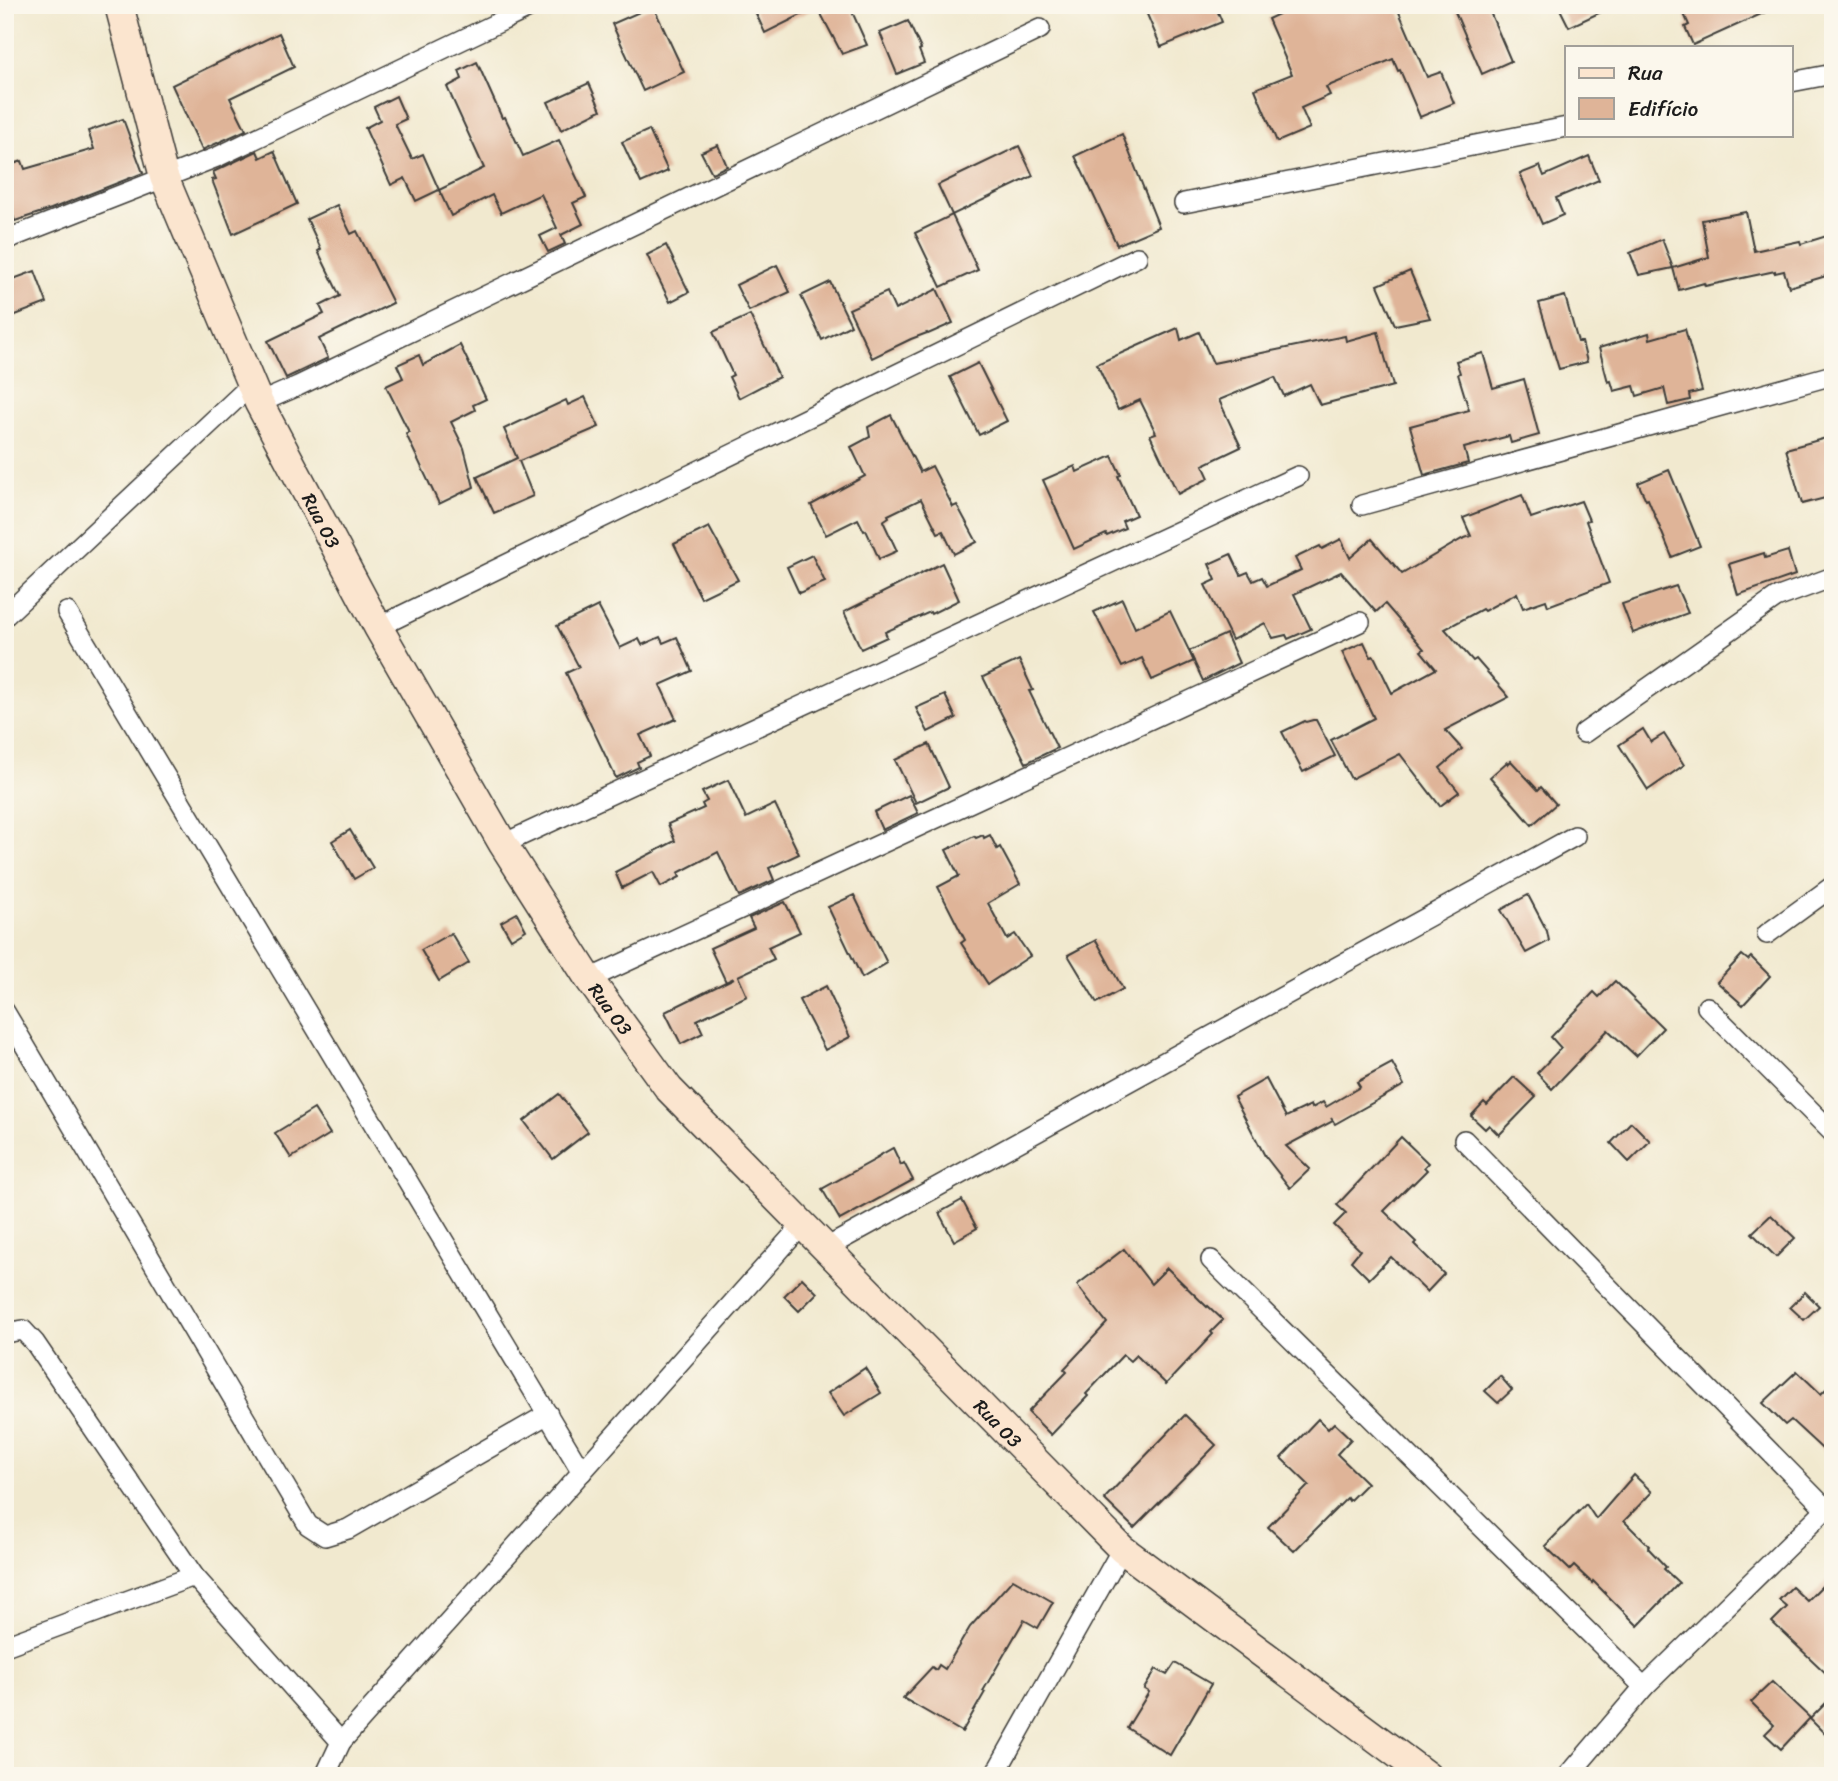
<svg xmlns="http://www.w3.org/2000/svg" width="1838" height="1781" font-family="Sriracha,sans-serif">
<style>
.building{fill:#dfb498}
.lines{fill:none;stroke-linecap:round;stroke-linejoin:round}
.street-casing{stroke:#3c3b37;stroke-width:22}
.secondary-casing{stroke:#3c3b37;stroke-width:31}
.street{stroke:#fff;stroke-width:19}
.secondary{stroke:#fbe5cf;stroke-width:28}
.labels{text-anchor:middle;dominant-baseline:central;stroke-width:7;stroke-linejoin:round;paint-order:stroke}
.street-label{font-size:19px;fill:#1c1c1c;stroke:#fbf7ec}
</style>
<rect width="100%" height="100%" fill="#fbf7ec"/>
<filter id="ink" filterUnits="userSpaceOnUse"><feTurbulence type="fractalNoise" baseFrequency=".0143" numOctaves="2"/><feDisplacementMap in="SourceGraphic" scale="14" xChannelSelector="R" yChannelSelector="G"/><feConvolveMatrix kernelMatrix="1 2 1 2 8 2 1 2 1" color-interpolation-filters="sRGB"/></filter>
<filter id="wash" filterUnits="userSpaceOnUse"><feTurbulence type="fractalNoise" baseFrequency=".00686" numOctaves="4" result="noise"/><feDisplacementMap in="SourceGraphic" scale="28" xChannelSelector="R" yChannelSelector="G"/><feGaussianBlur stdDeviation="1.57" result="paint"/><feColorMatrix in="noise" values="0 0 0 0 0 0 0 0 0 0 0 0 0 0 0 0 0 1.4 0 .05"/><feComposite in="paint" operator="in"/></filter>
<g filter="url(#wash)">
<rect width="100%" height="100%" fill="#f1e9cf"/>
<g id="blocks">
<!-- building -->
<g class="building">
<path d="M752,5h69l-56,28z"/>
<path d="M840,5h9l18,40 -25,9 -21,-40z"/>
<path d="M1143,5h72l7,17 -61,25z"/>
<path d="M1278,5h118l31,72 14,-5 13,31 -34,14 -20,-47 -2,1 -5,-12 -67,28 4,8 -29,13 9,20 -33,14 -22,-53 37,-15 -24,-55 13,-6z"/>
<path d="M1452,5h35l24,56 -29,13z"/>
<path d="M1558,5h58l-47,22z"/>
<path d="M1680,5h101l-88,40 -8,-18 4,-2z"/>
<path d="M653,6l31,66 -41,19 -31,-67z"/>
<path d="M908,21l13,28 -2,1 5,13 -27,11 -17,-41z"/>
<path d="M279,33l15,34 -64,31 16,32 -44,20 -30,-65z"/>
<path d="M477,62l25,56 3,-1 18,39 36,-16 27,57 -13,6 10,21 -22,11 4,9 -17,8 -8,-16 17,-8 -16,-34 -40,19 -9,-18 -41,21 -12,-26 45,-22 -37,-81 15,-8 -3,-8z"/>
<path d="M589,83l12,27 -40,20 -13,-28z"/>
<path d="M396,96l10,23 -11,5 17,35 11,-5 16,36 -23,11 -11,-23 -14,7 -26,-57 15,-8 -6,-13z"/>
<path d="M123,119l20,54 -92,36 -36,12 -3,-8 -7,2v-48l17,-6 3,8 69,-20 -6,-18z"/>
<path d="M649,130l19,41 -27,12 -19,-41z"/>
<path d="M1122,134l37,93 -42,18 -42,-89z"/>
<path d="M718,145l9,21 -15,7 -11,-21z"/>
<path d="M1019,146l14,30 -81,39 -14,-30z"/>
<path d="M257,151l3,7 14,-7 23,53 -64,30 -21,-54 4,-1 -3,-7z"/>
<path d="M1589,156l10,24 -43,18 7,17 -21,9 -22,-50 20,-8 4,10z"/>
<path d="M337,205l14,29 6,-3 36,72 -74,36 9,19 -42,20 -18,-37 56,-27 -4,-8 20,-10 -22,-45 3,-2 -14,-30z"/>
<path d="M1746,212l8,39 46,-10 1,3 32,-10v40l-44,13 -5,-16 -9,2v-2l-70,15 -1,-3 -25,7 -6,-22 -34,7 -9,-22 32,-14 11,29 36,-11 -7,-37z"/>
<path d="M952,215l26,55 -37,17 -26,-54z"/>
<path d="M666,245l23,47 -19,10 -23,-47z"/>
<path d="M777,265l13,27 -41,19 -13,-26z"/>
<path d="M35,271l12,32 -42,16v-37z"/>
<path d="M1410,271l20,47 -35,7 -17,-40z"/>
<path d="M830,282l21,43 -29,15 -21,-44z"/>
<path d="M937,289l16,34 -25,11 -1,-1 -16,6 -39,19 -23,-49 38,-17 8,18z"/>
<path d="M1565,296l13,46h4l5,20 -28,7 -20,-66z"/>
<path d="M750,315l29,62 -40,21 -10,-21 4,-2 -20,-43z"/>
<path d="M1178,328l3,12 18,-8 14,31 132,-27 1,5 32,-9 15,54 -73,19 -10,-21 -26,12 -9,-19 -56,23 22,47 -38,18 6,13 -31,16 -28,-59 6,-2 -16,-33 -22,10 -21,-46z"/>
<path d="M1685,329l17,62 -13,3 1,6 -22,5 -4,-17 -27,8 -3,-10 -20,5 -3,-10 -3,1 -9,-34 50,-15 1,6z"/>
<path d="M460,345l26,54 -13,6 2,5 -24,12 13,26 10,39 -35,17 -33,-70 3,-2 -23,-46 17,-8 -6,-13 22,-10 4,10z"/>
<path d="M1483,353l10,35 31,-9 15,56 -28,8 -2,-7 -45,12 4,15 -44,12 -14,-49 59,-16 -11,-36 2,-1 -4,-12z"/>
<path d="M978,363l29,58 -28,14 -29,-58z"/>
<path d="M585,397l14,30 -80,34 14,35 -39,17 -17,-36 40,-19 -13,-29 62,-29 2,5z"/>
<path d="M891,415l29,57 12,-6 21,41 4,-2 20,37 -23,12 -11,-23 -5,2 -17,-34 -33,16 1,2 -6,4 14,30 -18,8 -13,-29 -2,1 -6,-12 -32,16 -15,-30 54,-29 -14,-29 19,-10 -2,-10z"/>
<path d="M1833,436v60l-31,8 -16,-55z"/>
<path d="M1112,456l9,19 -3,1 18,39 -14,6 3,7 -18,8 -1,-2 -32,15 -31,-69 32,-14 2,6z"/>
<path d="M1669,470l31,76 -28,11 -24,-58 -2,1 -8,-17z"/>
<path d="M1522,495l9,23 50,-17 8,19 -3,1 23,62 -61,23 -2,-6 -23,8 -6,-15 -33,18 -2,-2 -37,20 28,32 3,-2 33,38 -64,33 17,19 -22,19 19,24 -19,14 -40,-52 -49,25 -20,-39 43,-22 -32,-66 22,-10 7,15 3,-1 18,37 44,-24 -15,-18 3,-2 -39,-45 -9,8 -35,-40 -47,22 17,35 -23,10 -2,-4 -13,3 -8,-15 -33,17 -27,-55 11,-5 -7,-16 22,-10 10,21 7,-3 5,9 9,-4 5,9 34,-16 -6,-12 25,-12 2,3 19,-10 9,19 22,-19 30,35 60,-35 9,-3 -8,-18z"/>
<path d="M709,527l29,53 -37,18 -27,-54z"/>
<path d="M1788,551l7,24 -57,20 -9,-31 35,-11 1,5z"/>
<path d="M812,555l13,27 -26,11 -12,-26z"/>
<path d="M942,563l17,37 -28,14 -1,-2 -45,20 2,5 -26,12 -17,-37z"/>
<path d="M1676,586l12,27 -55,20 -11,-29z"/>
<path d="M1122,599l13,29 35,-17 24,50 -42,19 -10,-22 -20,9 -28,-55z"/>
<path d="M598,606l22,42 19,-9 3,6 18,-8 3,6 14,-6 15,34 -32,14 16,34 -36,16 10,21 -13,6 2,5 -23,11 -50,-105 13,-6 -22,-41z"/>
<path d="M1226,634l13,29 -36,18 -14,-30z"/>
<path d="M1019,660l14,30 -4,1 28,57 -31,15 -43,-86z"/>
<path d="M945,695l11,23 -28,14 -12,-24z"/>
<path d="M1313,720h3l19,36 -32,16 -21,-40 23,-11 1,1z"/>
<path d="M1643,729l8,13 13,-8 20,31 -36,25 -29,-45z"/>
<path d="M929,744l20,43 -33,16 -21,-43z"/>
<path d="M1511,761l27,29 3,-3 15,17 -24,21 -42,-48 17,-15 1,2z"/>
<path d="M728,780l18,38 29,-14 24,50 -30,14 5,12 -35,16 -21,-44 -40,21 2,4 -19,10 -8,-15 -31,16 -7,-16 60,-31 -7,-17 36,-16 -2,-4 5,-3 -5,-9z"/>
<path d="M909,795l9,18 -36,17 -8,-18z"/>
<path d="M350,830l23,38 -19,11 -22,-38z"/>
<path d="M983,835l1,3 6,-3 7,14 3,-2 20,37 -32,19 19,36 8,-5 15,22 -42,28 -27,-41 4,-3 -27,-53 21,-11 -13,-26 28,-14 2,2z"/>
<path d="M854,895l33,68 -25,15 -34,-71z"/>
<path d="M1528,895l19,36 2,10 -23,12 -25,-43z"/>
<path d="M785,902l15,30 -32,15 6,12 -36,17 9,20 -50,24 6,13 -22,11 -16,-32 69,-34 -8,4 -16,-34 44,-20 -5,-10z"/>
<path d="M517,913l9,17 -15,9 -10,-17z"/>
<path d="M451,933l18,30 -30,18 -18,-31z"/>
<path d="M1096,940l27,49 -26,14 -29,-48z"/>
<path d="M1742,955l6,5 3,-3 19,19 -27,29 -26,-23z"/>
<path d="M1615,981l48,47 -27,28 -28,-26 -56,59 -15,-16 24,-25 -10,-11 43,-45 5,5z"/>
<path d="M826,986l24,51 -25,13 -26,-50z"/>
<path d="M1392,1063l12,22 -69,39 -4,-6 2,3 -47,25 24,23 -20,19 -25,-32 -31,-59 32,-18 20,38 25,-12 1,3 11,-6 3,5 34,-20 -3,-5z"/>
<path d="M1514,1077l22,20 -37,38 -10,-10 -4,4 -14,-13 13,-14 3,3z"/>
<path d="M559,1094l29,38 -35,27 -29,-38z"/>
<path d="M314,1109l16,25 -39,24 -16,-25z"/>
<path d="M1631,1122l19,19 -21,21 -18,-19z"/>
<path d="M1401,1137l27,26 -4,4 3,3 -14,14 -1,-1 -28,28 32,31 -2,2 30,30 -17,18 -36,-35 -22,22 -18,-18 9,-11 -26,-25 12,-12 -9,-8z"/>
<path d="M893,1148l8,17 3,-2 9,17 -73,40 -18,-31 56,-31 -1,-1z"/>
<path d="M962,1200l15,28 -23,13 -15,-28z"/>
<path d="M1771,1215l24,23 -19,19 -24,-24z"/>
<path d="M1124,1249l27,35 16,-16 40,39 1,-1 15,14 -12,12 2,2 -47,50 -30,-29 -6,6 -7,-6 -37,39 2,2 -37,39 -23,-23 39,-40 -3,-3 43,-46 -30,-38z"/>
<path d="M802,1278l15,15 -18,18 -15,-15z"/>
<path d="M1805,1292l14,14 -15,14 -14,-13z"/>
<path d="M865,1368l16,25 -37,23 -16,-23z"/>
<path d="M1797,1371l24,23 12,-12v77l-42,-39 -6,5 -22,-22z"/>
<path d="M1500,1376l12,14 -14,13 -13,-12z"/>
<path d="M1185,1415l31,30 -82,83 -30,-29z"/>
<path d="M1318,1419l10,10 6,-6 17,16 -14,15 30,29 -18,18 -2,-3 -53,53 -26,-24 41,-42 -28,-27z"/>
<path d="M1634,1475l18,17 -28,29 25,25 -1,2 18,19 -2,2 15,14 -41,43 -45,-45 -1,2 -18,-17 -4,4 -25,-24 41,-42 10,15z"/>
<path d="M1833,1575v105l-61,-58 15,-15 -8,-7 13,-13 15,14z"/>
<path d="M1013,1579l40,23 -15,26 -14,-8 -41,71 2,1 -23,40 -59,-34 29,-31 4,3 3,-5 6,4 25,-42z"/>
<path d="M1175,1663l36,21 -41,71 -43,-27 22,-36 -5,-3 12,-20 11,6z"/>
<path d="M1772,1682l38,36 -29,31 -16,-15 9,-9 -23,-23z"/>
<path d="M1833,1696v46l-23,-23z"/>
</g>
</g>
</g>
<g filter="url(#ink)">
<use href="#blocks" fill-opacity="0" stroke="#3c3b37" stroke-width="2"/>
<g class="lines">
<defs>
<g id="street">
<path d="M1791,82l42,-8"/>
<path d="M1184,203l383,-76"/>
<path d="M5,240l212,-83 318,-152"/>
<path d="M259,403l39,-17 742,-357"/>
<path d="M1362,505l471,-130"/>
<path d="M67,612l515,860"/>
<path d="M5,616l246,-231"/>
<path d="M378,627l759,-370"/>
<path d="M1584,733l192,-135 57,-21"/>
<path d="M503,844l795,-368"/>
<path d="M1767,934l66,-48"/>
<path d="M589,979l771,-357"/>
<path d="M1707,1007l126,126"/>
<path d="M5,1012l303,513 17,11 23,-7 200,-115"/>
<path d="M1464,1140l362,369"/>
<path d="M826,1248l749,-412"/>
<path d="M1211,1260l433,427"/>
<path d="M5,1333l18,-3 12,13 159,233 147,166"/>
<path d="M5,1646l189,-70"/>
<path d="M325,1776l16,-34 462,-518"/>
<path d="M994,1776l128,-227"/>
<path d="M1568,1776l76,-89 189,-185"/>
</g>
<g id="secondary">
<path id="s1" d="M119,5l45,172 95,226 119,224 125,217 86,135 80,110 453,460 305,227"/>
</g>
</defs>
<!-- street casing -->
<use href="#street" class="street-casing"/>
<!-- secondary casing -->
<use href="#secondary" class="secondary-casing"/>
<!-- street -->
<use href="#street" class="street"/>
<!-- secondary -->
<use href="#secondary" class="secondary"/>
</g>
</g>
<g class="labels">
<!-- street labels -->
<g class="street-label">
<text stroke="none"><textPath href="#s1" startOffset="556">Rua 03</textPath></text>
<text stroke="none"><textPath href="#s1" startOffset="1124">Rua 03</textPath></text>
<text stroke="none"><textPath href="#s1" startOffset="1692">Rua 03</textPath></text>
</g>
</g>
<!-- margin -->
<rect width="1838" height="1781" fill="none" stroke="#fbf7ec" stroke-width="28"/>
<!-- legend -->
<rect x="1565" y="46" width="228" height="91" fill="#fbf7ec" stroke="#a29f99" stroke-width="2"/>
<rect x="1579" y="68" width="35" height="10" fill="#fbe5cf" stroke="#a29f99" stroke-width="2"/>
<text x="1628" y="80" font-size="21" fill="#1c1c1c">Rua</text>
<rect x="1579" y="98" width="35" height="21" fill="#dfb498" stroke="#a29f99" stroke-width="2"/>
<text x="1628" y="116" font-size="21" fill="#1c1c1c">Edifício</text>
</svg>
